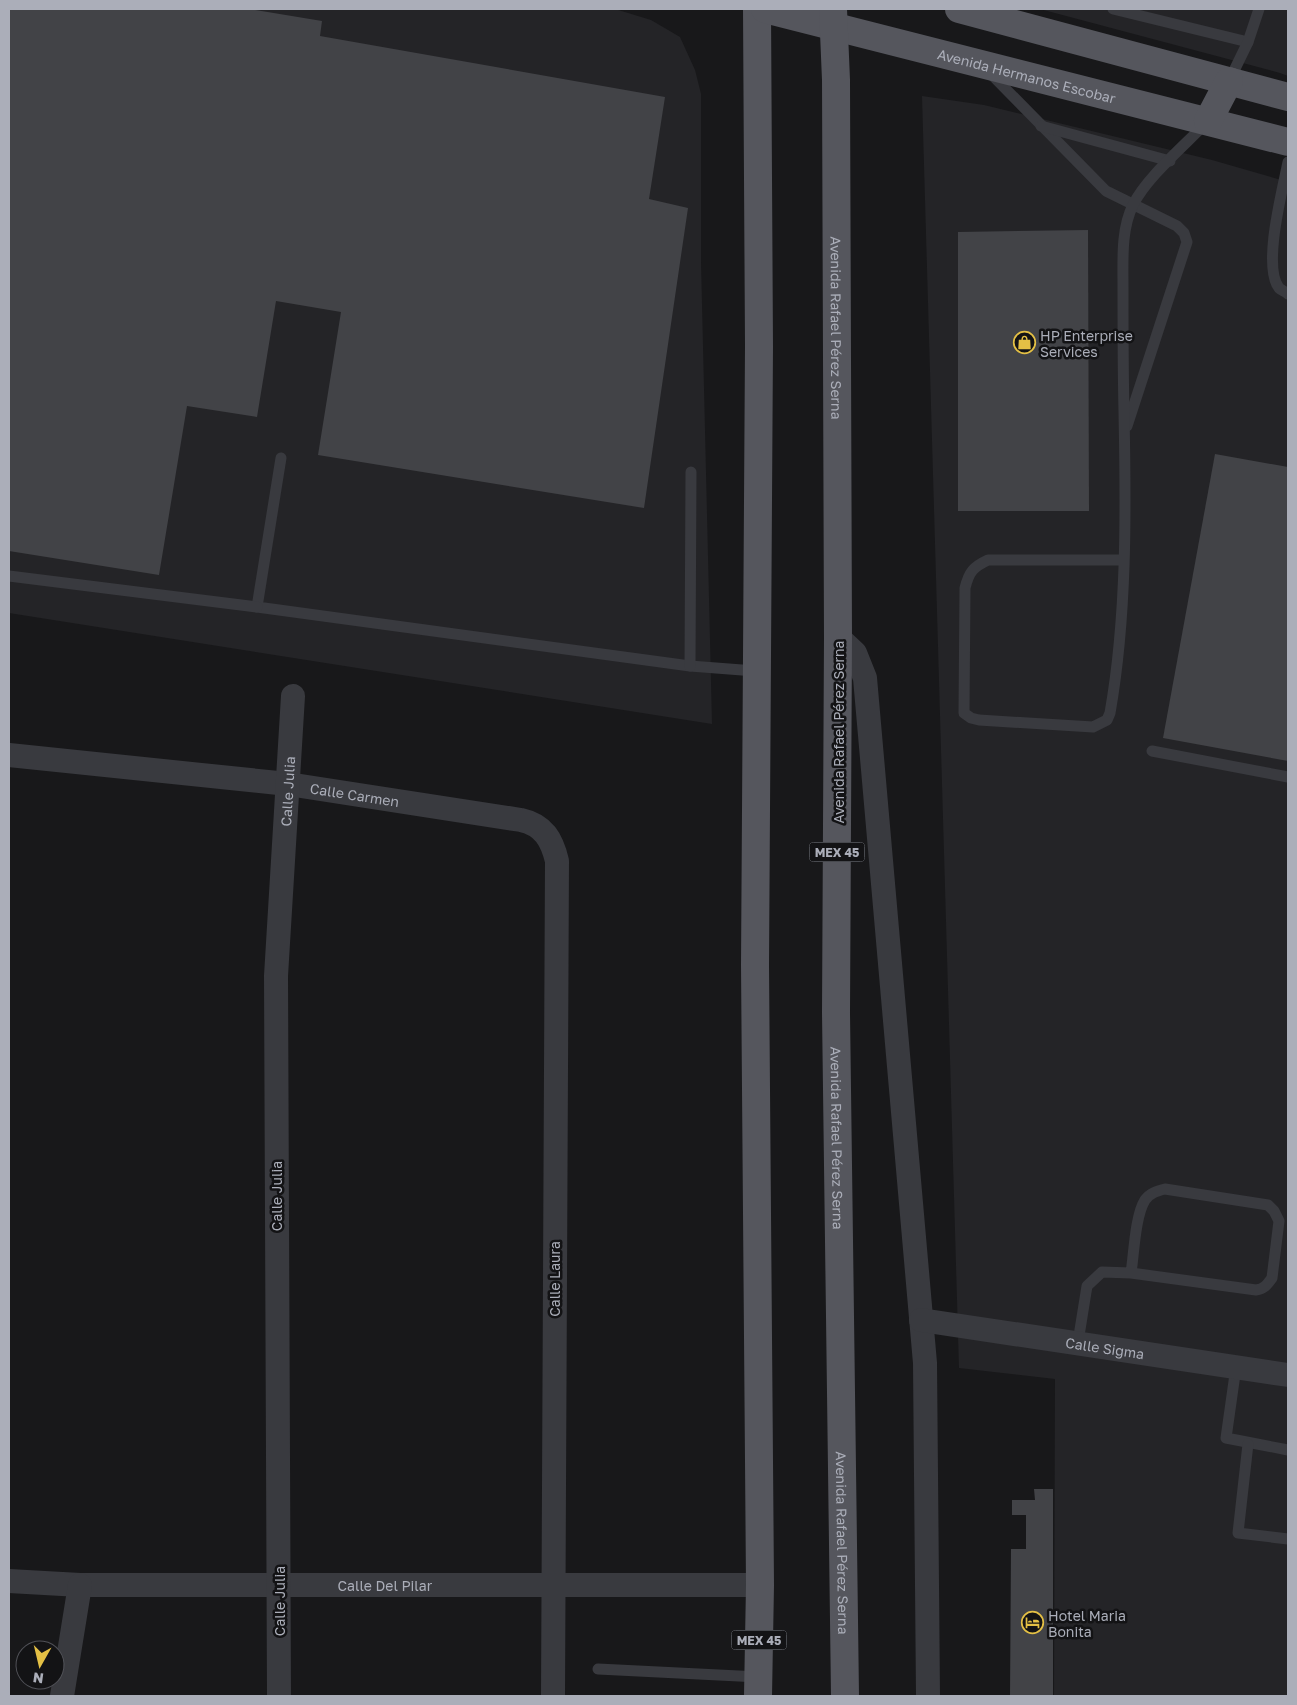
<svg xmlns="http://www.w3.org/2000/svg" width="1297" height="1705" font-family="'Golos Text',sans-serif">
<style>
.built{fill:#242427}
.building{fill:#424347}
.lines{fill:none;stroke-linecap:round;stroke-linejoin:round}
.service{stroke:#393a3f;stroke-width:11}
.minor{stroke:#393a3f;stroke-width:24}
.primary{stroke:#55565d;stroke-width:28}
.labels{text-anchor:middle;dominant-baseline:central;stroke-width:5;stroke-linejoin:round;paint-order:stroke}
.shield{fill:#131315;stroke:#7d8088;stroke-width:1}
.shield-label{font-size:12px;font-weight:bold;fill:#abaeb9}
.street-label{font-size:14px;fill:#abaeb9;stroke:#131315}
.poi-label{font-size:14px;fill:#abaeb9;stroke:#131315;text-anchor:start}
</style>
<rect width="100%" height="100%" fill="#18181a"/>
<!-- built -->
<g class="built">
<path d="M9,9h606l36,11 29,17 15,33 6,24v168l11,462 -703,-111z"/>
<path d="M1040,9h248v67l-8,-3z"/>
<path d="M922,96l62,9 228,55 76,22v1514h-234l1,-317 -96,-11z"/>
</g>
<!-- building -->
<g class="building">
<path d="M9,9h241l72,12 -2,15 345,61 -16,102 39,9 -44,300 -326,-53 23,-143 -65,-11 -19,116 -70,-11 -28,169 -150,-24z"/>
<path d="M1088,230l1,281h-131v-279z"/>
<path d="M1215,454l73,13v294l-125,-23z"/>
<path d="M1034,1489h19v207h-43l1,-147h15v-34h-14v-15h23z"/>
</g>
<g class="lines">
<!-- service -->
<g class="service">
<path d="M1113,9l135,33"/>
<path d="M989,72l117,119 71,35 7,7 3,9 -60,184"/>
<path d="M1229,81l19,-39 11,-33"/>
<path d="M1041,126l129,35"/>
<path d="M1288,162c-5,26 -26,104 -9,126 2,2 7,4 9,6"/>
<path d="M281,458l-24,149 433,59 65,5"/>
<path d="M1122,560h-134c-15,7 -19,12 -23,28l-1,125 7,5 8,2 114,7 14,-7 3,-7c17,-97 16,-202 14,-301 -1,-42 -1,-84 -1,-125 0,-27 -2,-58 10,-82 13,-27 51,-59 73,-82"/>
<path d="M9,576l248,31"/>
<path d="M690,666l1,-194"/>
<path d="M1152,751l136,26"/>
<path d="M1078,1342l9,-56 15,-14 29,1 125,17c8,-1 11,-5 16,-12l7,-57 -5,-10 -6,-6 -103,-16c-8,2 -15,4 -20,11 -10,16 -11,54 -14,73"/>
<path d="M1236,1367l-10,71 62,12"/>
<path d="M1248,1444l-10,89 50,6"/>
<path d="M598,1669l161,8"/>
</g>
<!-- minor -->
<g class="minor">
<path d="M838,637l17,16 10,25 60,685 3,333"/>
<path id="s1" d="M9,755l279,29 233,36c23,5 31,20 36,41l-4,835"/>
<path id="s2" d="M921,1320l367,55"/>
<path id="s3" d="M9,1581l71,4h680"/>
<path d="M62,1696l18,-111"/>
<path id="s4" d="M279,1696l-3,-720 17,-280"/>
</g>
<!-- primary -->
<g class="primary">
<path d="M757,9l2,337 -4,619 5,620 -2,111"/>
<path id="s5" d="M765,9l523,133"/>
<path id="s6" d="M833,9l3,71 2,557 -2,376 9,683"/>
<path d="M959,9l329,88"/>
<path d="M1208,121l21,-40"/>
</g>
</g>
<!-- icons -->
<defs>
<symbol id="shop-ring" viewBox="-11 -11 22 22"><circle r="9.5" fill="#131315" stroke="#e4c045" stroke-width="1.5"/><path d="M-5-2.5h2.3a2.7 3.5 0 0 1 5.4 0H5L5.5 6h-11ZM-1.5-2.5h3a1.5 2.3 0 0 0-3 0Z" fill="#e4c045"/></symbol>
<symbol id="hotel-ring" viewBox="-11 -11 22 22"><circle r="9.5" fill="#131315" stroke="#e4c045" stroke-width="1.5"/><path d="M-6-4.5h1.5V1H6V5H4.5V3h-9V5H-6ZM-4 0a1.8 1.8 0 1 1 3.6 0ZM.5 0V-2.5h3Q6-2.5 6 0Z" fill="#e4c045"/></symbol>
</defs>
<g fill-rule="evenodd">
<use href="#shop-ring" x="1012" y="330" width="25" height="25"/>
<use href="#hotel-ring" x="1020" y="1610" width="25" height="25"/>
</g>
<g class="labels">
<!-- shield labels -->
<g class="shield">
<rect x="809.5" y="842.5" width="55" height="19" rx="4"/>
<rect x="731.5" y="1630.5" width="55" height="19" rx="4"/>
</g>
<g class="shield-label">
<text x="837" y="852">MEX 45</text>
<text x="759" y="1640">MEX 45</text>
</g>
<!-- street labels -->
<g class="street-label">
<text stroke="none"><textPath href="#s5" startOffset="270">Avenida Hermanos Escobar</textPath></text>
<text stroke="none"><textPath href="#s6" startOffset="319">Avenida Rafael Pérez Serna</textPath></text>
<text transform="translate(838 732) rotate(-90)">Avenida Rafael Pérez Serna</text>
<text stroke="none"><textPath href="#s4" startOffset="905">Calle Julia</textPath></text>
<text stroke="none"><textPath href="#s1" startOffset="348">Calle Carmen</textPath></text>
<text stroke="none"><textPath href="#s6" startOffset="1129">Avenida Rafael Pérez Serna</textPath></text>
<text transform="translate(276 1196) rotate(-90)">Calle Julia</text>
<text transform="translate(554 1279) rotate(-90)">Calle Laura</text>
<text stroke="none"><textPath href="#s2" startOffset="186">Calle Sigma</textPath></text>
<text stroke="none"><textPath href="#s6" startOffset="1534">Avenida Rafael Pérez Serna</textPath></text>
<text stroke="none"><textPath href="#s3" startOffset="376">Calle Del Pilar</textPath></text>
<text transform="translate(279 1601) rotate(-90)">Calle Julia</text>
</g>
<!-- poi labels -->
<g class="poi-label">
<text x="1040" y="335">HP Enterprise<tspan x="1040" dy="16">Services</tspan></text>
<text x="1048" y="1615">Hotel Maria<tspan x="1048" dy="16">Bonita</tspan></text>
</g>
</g>
<!-- border -->
<rect width="1297" height="1705" fill="none" stroke="#abaeb9" stroke-width="20"/>
<!-- north arrow -->
<g transform="translate(40 1665) rotate(188)"><circle r="24" fill="#131315" stroke="#505157"/>
<path d="M0-4L9 19L0 12L-9 19Z" fill="#e4c045"/>
<text y="-8" font-size="14" font-weight="bold" text-anchor="middle" fill="#abaeb9">N</text>
</g>
</svg>
